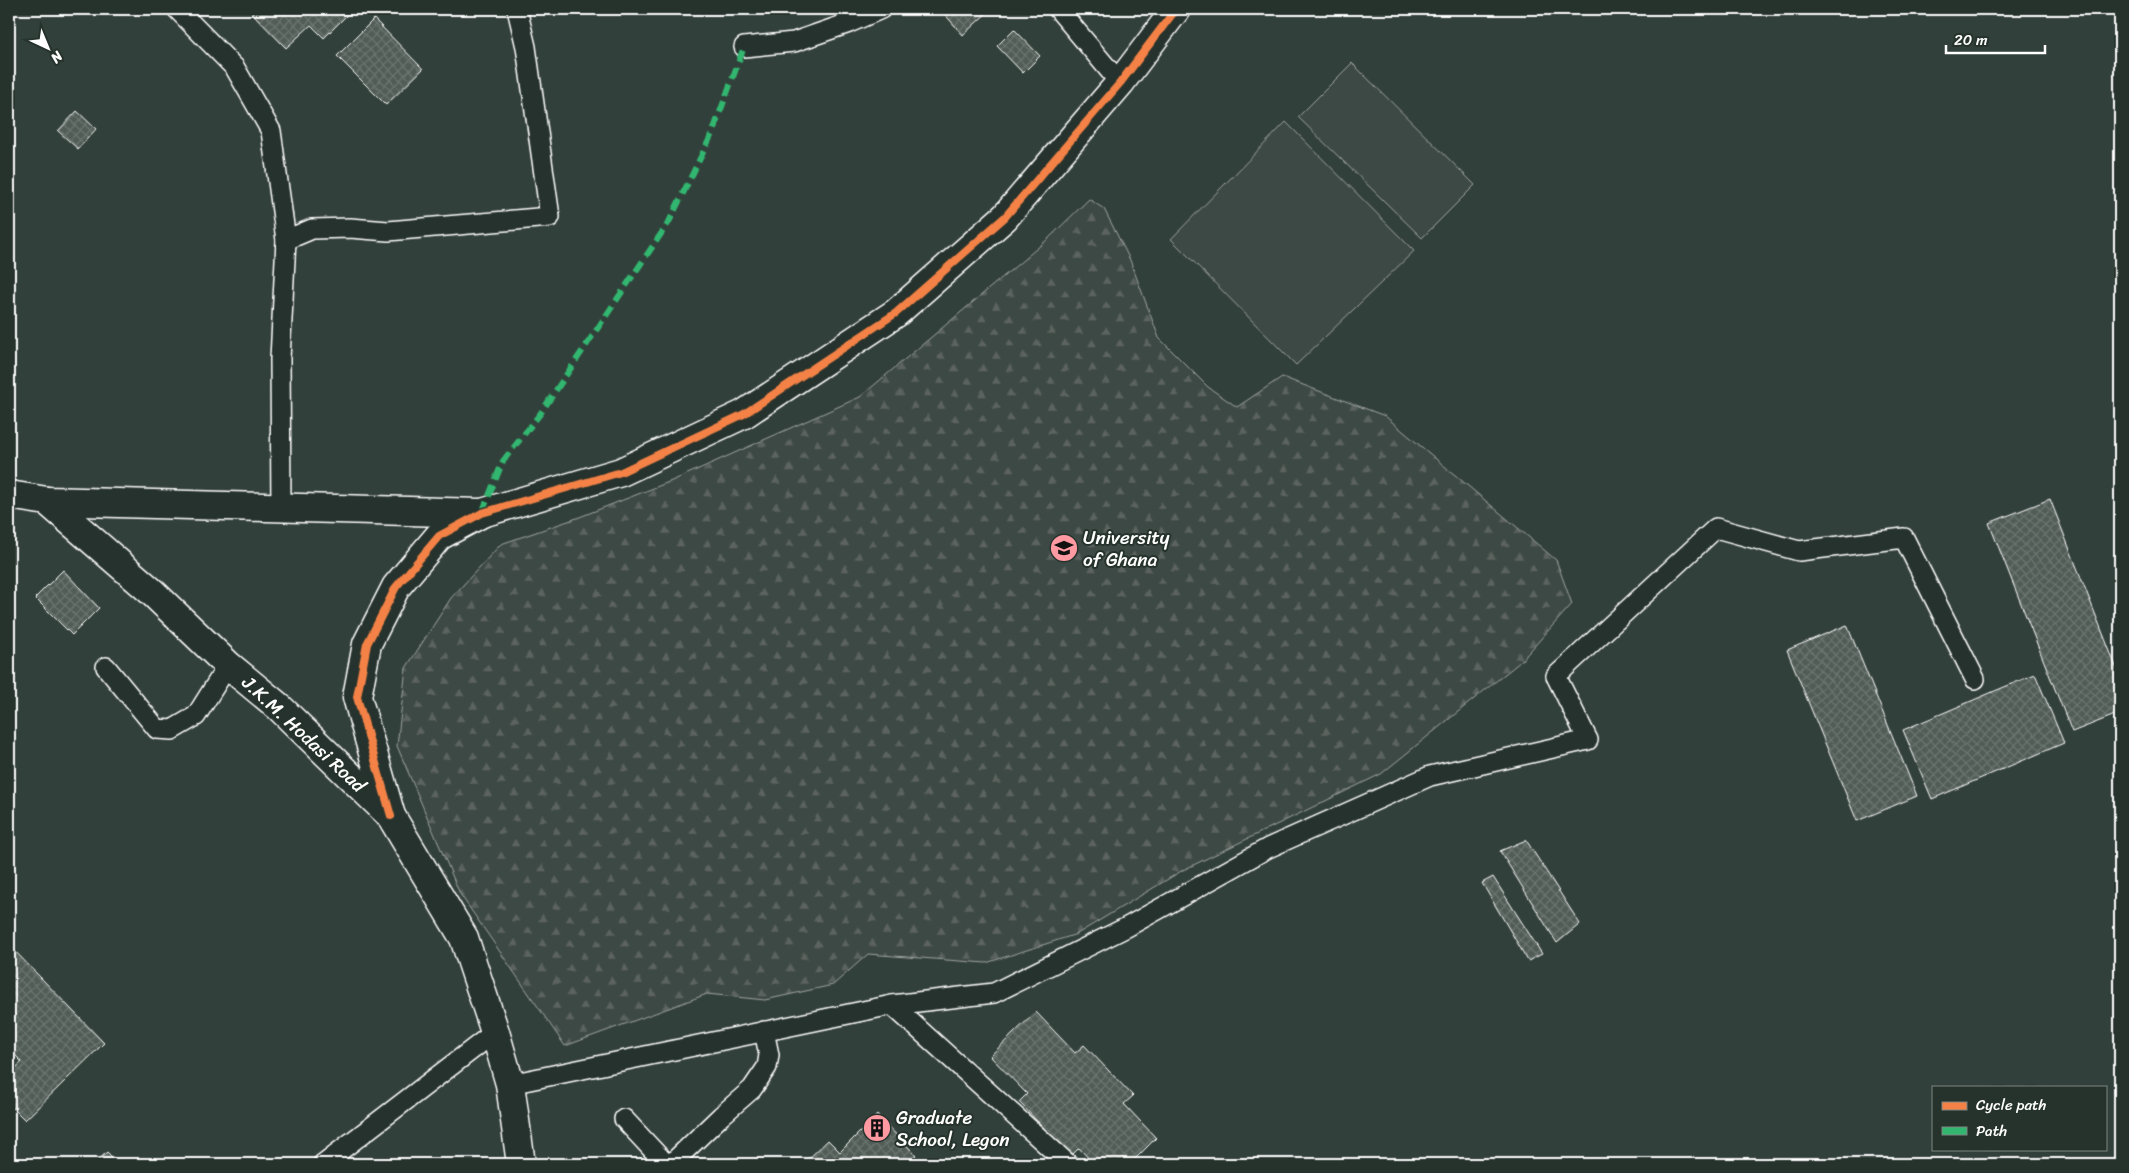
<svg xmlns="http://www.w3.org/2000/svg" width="2129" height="1173" font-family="Sriracha,sans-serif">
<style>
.built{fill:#333f3a;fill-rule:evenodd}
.forest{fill:url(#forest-firs);stroke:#9ea4a2}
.pitch{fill:#3e4944;stroke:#9ea4a2}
.building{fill:url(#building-cross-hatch);stroke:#fff}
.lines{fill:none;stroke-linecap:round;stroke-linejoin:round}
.lane-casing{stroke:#fff;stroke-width:22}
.street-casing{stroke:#fff;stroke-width:31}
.lane{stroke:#26332d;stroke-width:19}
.street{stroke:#26332d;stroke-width:28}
.quiet{stroke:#33b770;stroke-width:6;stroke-dasharray:12 6;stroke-linecap:butt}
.cycleway-casing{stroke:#26332d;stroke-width:11}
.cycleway{stroke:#f48246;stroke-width:8}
.labels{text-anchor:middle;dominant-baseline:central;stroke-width:4;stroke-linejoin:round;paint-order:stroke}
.poi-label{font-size:19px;fill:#fff;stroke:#26332d;text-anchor:start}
.street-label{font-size:19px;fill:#fff;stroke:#26332d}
</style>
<defs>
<pattern id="forest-firs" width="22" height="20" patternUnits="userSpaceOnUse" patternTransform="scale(1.25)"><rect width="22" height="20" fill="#3e4944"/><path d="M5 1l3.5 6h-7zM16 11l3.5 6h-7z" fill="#5b6460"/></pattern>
<pattern id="building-cross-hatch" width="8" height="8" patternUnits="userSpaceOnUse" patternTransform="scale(1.25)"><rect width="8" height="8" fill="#515c57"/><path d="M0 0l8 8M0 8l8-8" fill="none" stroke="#6b7470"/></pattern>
</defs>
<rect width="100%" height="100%" fill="#26332d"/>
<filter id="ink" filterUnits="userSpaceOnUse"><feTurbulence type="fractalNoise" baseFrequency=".02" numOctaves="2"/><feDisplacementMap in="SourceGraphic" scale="10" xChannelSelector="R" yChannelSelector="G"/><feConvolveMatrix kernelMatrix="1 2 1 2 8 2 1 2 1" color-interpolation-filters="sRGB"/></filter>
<g filter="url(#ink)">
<!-- built -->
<path class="built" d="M9,9h2111v1155h-2111zM1933,1087h172v62h-172z"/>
<!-- forest -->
<path class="forest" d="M1089,199l15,10 26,51 29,78 49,49 29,20 45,-30 103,39 171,144 16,44 -51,57 -140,113 -198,96 -106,64 -91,29 -118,-9 -35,31 -68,15 -58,-6 -142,52 -105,-152 -63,-148 9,-78 45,-70 50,-54 76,-26 97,-38 186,-83 188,-158z"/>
<!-- pitch -->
<g class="pitch">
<path d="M1352,63l123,122 -53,53 -124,-121z"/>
<path d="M1286,122l128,129 -118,114 -125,-126z"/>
</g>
<!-- building -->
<g class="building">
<path d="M248,9h105l-29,29 -13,-13 -25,23z"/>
<path d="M943,9h48l-28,26 -22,-25z"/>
<path d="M374,19l49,50 -37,36 -49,-49z"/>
<path d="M1014,29l26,27 -17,17 -26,-27z"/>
<path d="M77,111l19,18 -18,20 -20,-18z"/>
<path d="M2050,499l70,178v36l-48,19 -83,-209z"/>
<path d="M63,570l36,38 -27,27 -37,-37z"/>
<path d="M1847,625l70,171 -60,25 -70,-171z"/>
<path d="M2035,674l29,69 -132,56 -29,-69z"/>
<path d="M1526,840l54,84 -23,19 -57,-92z"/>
<path d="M1493,877l49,77 -14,7 -46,-78z"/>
<path d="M9,945l95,98 -79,77 -16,-16v-30l13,-12 -13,-13z"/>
<path d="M1036,1012l39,41 9,-8 49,51 -9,8 32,34 -26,26h-36l-15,-16 -8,8 -52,-54 8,-8 -37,-38z"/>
<path d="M877,1115l39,40 -10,9h-103l25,-24 12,12z"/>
<path d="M107,1152l12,12h-25z"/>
</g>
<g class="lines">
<defs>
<g id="lane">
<path d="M177,9l58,59 36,63 15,109 -6,119 1,149"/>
<path d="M1058,9l62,74"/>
<path d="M744,47l50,-5 55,-19 32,-14"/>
<path d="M286,240l26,-11 38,-1 38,3 162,-14 -24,-170 -9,-38"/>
<path d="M106,667l51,62 15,1 24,-14 32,-51"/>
<path d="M892,1005l102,-12 133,-66 141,-79 162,-72 158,-36 -32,-64 160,-148 83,23 105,-13 71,141"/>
<path d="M510,1084l382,-79 176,159"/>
<path d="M624,1119l42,45"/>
<path d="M323,1164l172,-132"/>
<path d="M671,1164l50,-48 31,-27 15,-22 2,-12 -5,-24"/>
</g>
<g id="street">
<path d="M9,495l38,6 433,12"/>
<path d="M47,501l105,91 76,73 51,42 112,109 73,122 31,94 15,52 11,80"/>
<path d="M391,816l-34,-119 10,-53 29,-57 43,-51 43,-23 139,-41 123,-58 152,-101 109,-96 115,-134 56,-74"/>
</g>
</defs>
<!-- lane casing -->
<use href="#lane" class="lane-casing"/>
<!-- street casing -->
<use href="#street" class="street-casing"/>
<!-- lane -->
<use href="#lane" class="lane"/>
<!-- street -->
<use href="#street" class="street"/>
<!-- quiet -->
<path class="quiet" d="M482,513l21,-52 37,-47 129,-192 43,-88 32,-87"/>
<defs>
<path id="cycleway" d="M391,816l-34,-119 10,-53 29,-57 43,-51 43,-23 139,-41 123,-58 152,-101 109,-96 115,-134 56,-74"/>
</defs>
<!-- cycleway casing -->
<use href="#cycleway" class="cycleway-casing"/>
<!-- cycleway -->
<use href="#cycleway" class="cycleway"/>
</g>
</g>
<!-- icons -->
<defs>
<symbol id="university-disc" viewBox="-11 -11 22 22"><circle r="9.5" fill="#ff9aa2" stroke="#26332d"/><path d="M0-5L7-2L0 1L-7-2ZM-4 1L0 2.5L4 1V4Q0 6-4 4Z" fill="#111"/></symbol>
<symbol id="building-disc" viewBox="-11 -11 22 22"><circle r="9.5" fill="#ff9aa2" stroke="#26332d"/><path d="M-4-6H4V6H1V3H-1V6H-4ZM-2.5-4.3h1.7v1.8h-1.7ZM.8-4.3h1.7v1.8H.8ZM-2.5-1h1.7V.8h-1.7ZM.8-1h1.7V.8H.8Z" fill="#111"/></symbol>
</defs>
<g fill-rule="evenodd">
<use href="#university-disc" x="1048" y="532" width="32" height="32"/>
<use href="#building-disc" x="861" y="1112" width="32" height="32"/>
</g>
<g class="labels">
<!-- poi labels -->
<g class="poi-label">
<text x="1083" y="537">University<tspan x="1083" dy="22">of Ghana</tspan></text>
<text x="896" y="1117">Graduate<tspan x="896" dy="22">School, Legon</tspan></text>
</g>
<!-- street labels -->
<g class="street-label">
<text transform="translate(304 734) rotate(43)">J.K.M. Hodasi Road</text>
</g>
</g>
<!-- margin -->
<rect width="2129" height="1173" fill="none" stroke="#26332d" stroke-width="30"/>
<rect x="15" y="15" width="2099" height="1143" fill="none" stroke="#fff" stroke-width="2" filter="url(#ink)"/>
<!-- legend -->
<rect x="1932" y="1086" width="175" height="65" fill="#26332d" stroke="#7d8581"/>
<rect x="1942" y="1102" width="25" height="8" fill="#f48246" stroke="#7d8581"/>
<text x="1976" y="1110" font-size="15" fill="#ffffff">Cycle path</text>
<rect x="1942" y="1127" width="25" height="8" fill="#33b770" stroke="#7d8581"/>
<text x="1976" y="1136" font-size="15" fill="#ffffff">Path</text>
<!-- north arrow -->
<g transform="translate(48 48) rotate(136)" stroke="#26332d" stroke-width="4" paint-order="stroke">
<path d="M0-4L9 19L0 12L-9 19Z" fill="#ffffff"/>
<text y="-8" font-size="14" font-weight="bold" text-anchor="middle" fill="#ffffff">N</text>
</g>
<!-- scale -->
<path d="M1946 45v8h99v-8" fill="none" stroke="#ffffff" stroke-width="2.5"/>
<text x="1954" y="45" font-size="15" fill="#ffffff" stroke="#26332d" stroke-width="4" paint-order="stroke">20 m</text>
</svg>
